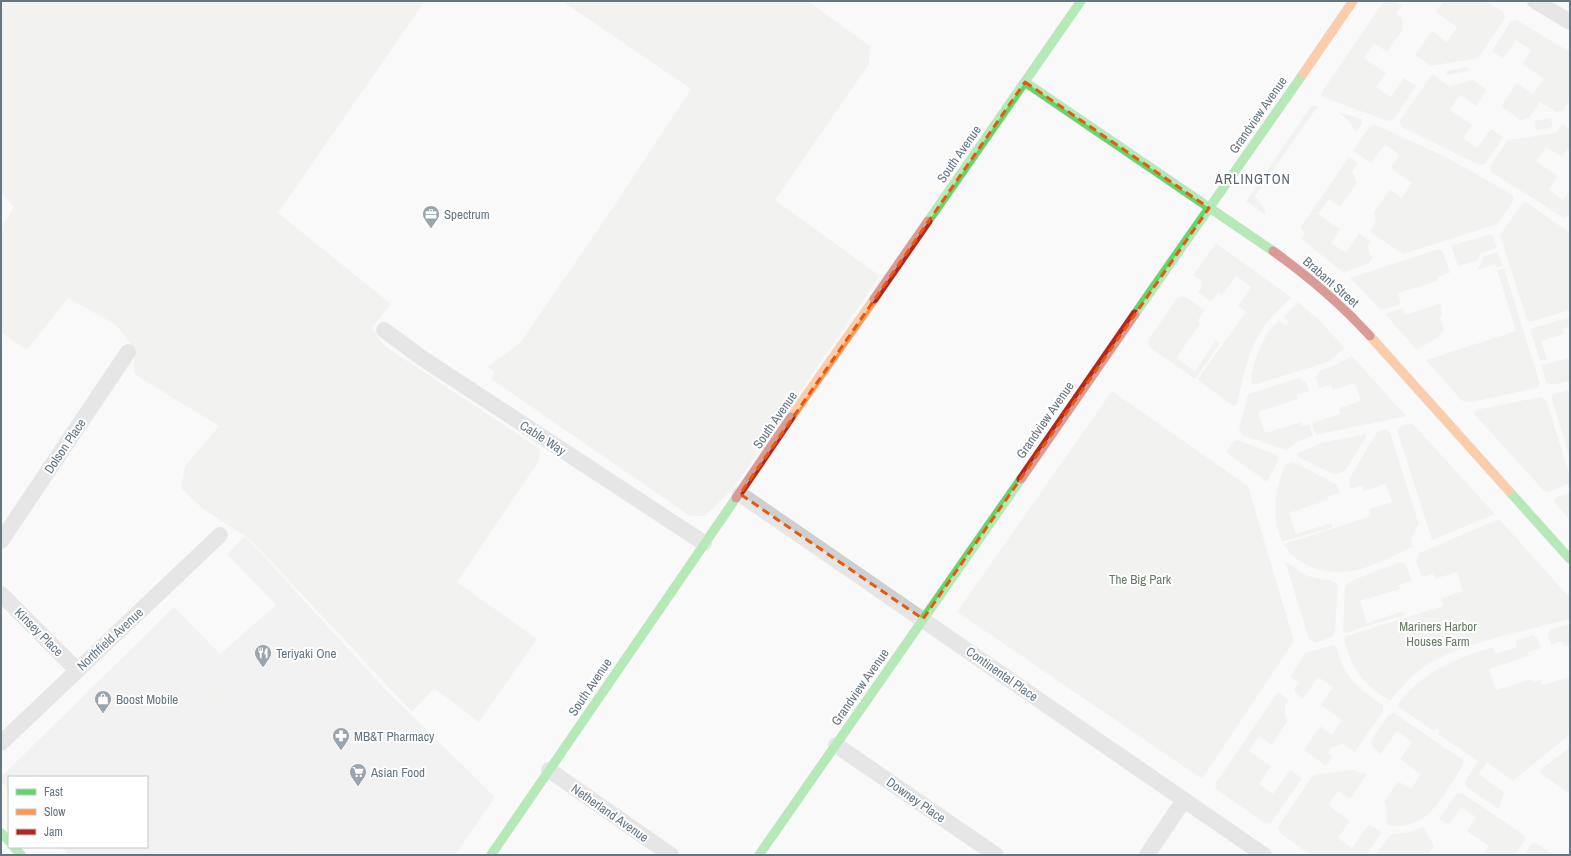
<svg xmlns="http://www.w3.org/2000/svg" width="1571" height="856" font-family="'Archivo Narrow',sans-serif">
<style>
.built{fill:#e8e9e9}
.green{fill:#e8ebe6}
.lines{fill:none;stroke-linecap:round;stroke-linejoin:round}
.fast-casing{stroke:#d5d6d7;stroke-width:10}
.slow-casing{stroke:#d5d6d7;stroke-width:10}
.jam-casing{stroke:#d5d6d7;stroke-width:10}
.street{stroke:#cecfd0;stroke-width:16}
.fast{stroke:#63d668;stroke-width:9}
.slow{stroke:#ff974d;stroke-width:9}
.jam{stroke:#b3261e;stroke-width:9}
.marked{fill:none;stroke:#e8590c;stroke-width:3;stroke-dasharray:8 5;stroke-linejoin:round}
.labels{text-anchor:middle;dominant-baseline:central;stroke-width:4;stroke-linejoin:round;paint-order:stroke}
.street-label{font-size:13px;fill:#657683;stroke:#fff}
.poi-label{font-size:13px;fill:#657683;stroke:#fff;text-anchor:start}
.park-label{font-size:13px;fill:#687a64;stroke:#fff}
.neighbourhood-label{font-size:14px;letter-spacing:1px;fill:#57646e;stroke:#fff}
</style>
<rect width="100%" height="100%" fill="#f9f9f9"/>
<!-- built -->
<path class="built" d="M245,536l137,150 113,111 -40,58h-386l-7,-8h85v-70h-138v13l-8,-9v-4l173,-170 46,47 56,-49 -49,-51z"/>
<!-- green -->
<g class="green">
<path d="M1,1h424l-147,212 113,91 -19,24 11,17 157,104 -1,12 -82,121 80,57 -58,83 -45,-34 -22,24 -162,-173 -47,-30 -22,-21 4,-22 34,-40 -85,-52v-26l-18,-23 -48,-27 -41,52 -26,-17v-105l13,-21 -13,-14z"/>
<path d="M562,1h246l62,45 -1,18 -94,136 105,76 -147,213 -28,27h-15l-199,-137 4,-7 -8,-5 33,-24 92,-134 79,-120z"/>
<path d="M1384,1h11l7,5 -6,8 6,4 1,11 -16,23 -13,-9 -10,15 22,15 -10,14 15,10 13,-19 12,8 -23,34 -5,1 -66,-24 -1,-4z"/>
<path d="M1443,1h42l19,11 1,6 -27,40 -47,8 -16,-11 17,-24 15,11 10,-15 -21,-15z"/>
<path d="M1517,20l53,32v49l-7,10 -7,1 -16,-10 -11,16 -9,2 -19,-14 16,-23 16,11 11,-15 -22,-15 9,-14 -15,-10 -13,19 -11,-8 19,-30z"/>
<path d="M1468,67l1,4 -22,4 -1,-4z"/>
<path d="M1432,74l17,12 24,-6 14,10 -11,16 -16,-11 -10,15 22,15 -9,13 14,10 14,-19 12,8 -18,27 -6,1 -77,-38 -3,-5z"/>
<path d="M1311,106h7l-63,90 11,15 -2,3 -18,-13z"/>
<path d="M1338,112l23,7 1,5 -6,8 -9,-13z"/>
<path d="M1551,118l2,9 -17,3 -1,-9z"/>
<path d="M1562,124l8,5v17l-8,11 -16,-10 -10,14 22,15 -9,14 14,10 7,-9v25l-6,2 -73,-46 -1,-6 18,-26 48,-7z"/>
<path d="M1376,125l72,33 65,37 1,4 -16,25 -95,30 -33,-22 6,-10 -2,-10 16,-23 12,9 10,-15 -21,-15 8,-13 -14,-11 -14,19 -18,-12 17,-25z"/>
<path d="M1349,157l9,6 -6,8 5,12 -17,24 -11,-8 -11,15 22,15 -9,14 15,10 13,-20 12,9 -3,4 2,8 3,4 -5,6 -25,8 -42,-33 4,-7 -5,-4z"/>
<path d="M1526,202l44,31v77l-40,12 -3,-2 -27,-85 22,-31z"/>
<path d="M1492,234l5,14 -16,5 -4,8 -19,5 -6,-17v-4z"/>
<path d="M1216,243l76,55c-40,32 -44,59 -55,107l-4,1 -34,-25 -1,-2 48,-67 -8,-6 13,-19 -15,-11 -14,19 -4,-3 -7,10 -13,-10 4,-6 -1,-6 -8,-5z"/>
<path d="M1439,249l4,3 7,21 -13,4 1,4 -40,12 3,11 -18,6h-2l-31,-32z"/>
<path d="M1498,252l5,14 -7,2 -1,-4 -18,6 7,-14z"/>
<path d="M1504,268l36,116 -3,4 -65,14 -10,-1 -36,-41 90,-29 -19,-61z"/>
<path d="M1184,296l21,14 -8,12 3,2 -24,34 19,13 21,-31 4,3 -24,35h-2l-45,-31 -1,-7 30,-43z"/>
<path d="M1298,302l22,19 25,27 -17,14 -71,22h-5c-4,-10 10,-43 16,-52 3,-4 7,-8 11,-12l7,6 3,-4 -6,-5z"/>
<path d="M1441,303l1,12 -2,2 4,13 -6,7 -21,13 -32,-36 18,-6 2,7z"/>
<path d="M1570,317v9l-8,3 2,5 -23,7 6,18 -7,2 -10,-32z"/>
<path d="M1352,356l54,60 -90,19 -4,-12 28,-9 -1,-6 22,-7 -6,-18 -22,7 -2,-5 -12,3 -3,-11 3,-6 17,-6z"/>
<path d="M1570,358v23l-18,4 -6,-3 -5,-17z"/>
<path d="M1299,378l7,4 3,9 -12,4 1,4 -40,13 7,21 36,-11 1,4 7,-2 4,12 -16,6 -11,8 -44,-15 -3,-5 9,-36z"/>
<path d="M1570,390v69l-18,-60v-5z"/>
<path d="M1112,391l136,95 46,155 -92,138 -245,-167z"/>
<path d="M1540,397l6,3 24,76v7l-21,9 -6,-2 -69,-76 1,-4z"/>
<path d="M1412,423l83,91 -63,26 -35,-110 2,-3z"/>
<path d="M1385,429l5,3 29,93 -2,1 -6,14 2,7c-34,15 -67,36 -104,19 -11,-5 -19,-11 -25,-22l87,-28 -2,-7 23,-7 -6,-18 -22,7 -2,-5 -12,3 -1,-10 28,-47z"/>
<path d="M1365,434l1,3 -21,34 -11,4 -36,-18v-4l23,-10z"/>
<path d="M1238,440l39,15 2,4 -12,23 -40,-29v-3l7,-9z"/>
<path d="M1293,462l43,22 4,9 -13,4 1,3 -39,13 7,21 35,-11 2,4 -51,15c-11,-26 -8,-52 4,-78z"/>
<path d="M1570,492v28l-15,-17v-5z"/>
<path d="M1499,519l71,79v21c-45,12 -108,23 -148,49 -12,9 -22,21 -32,33 -26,-17 -39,-31 -46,-62l2,-3 97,-30 -2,-8 22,-7 -6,-19 -22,7 -2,-5 -11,3 -6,-16 3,-8z"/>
<path d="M1285,561l22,15 27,5 4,4 -3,46 -3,6 -17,6 -6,-4z"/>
<path d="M1399,562l7,2 6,17 -13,4 1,4 -40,12 7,22 36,-12 1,4 -58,18 -3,-1 2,-46c6,-7 43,-19 54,-24z"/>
<path d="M1570,624v21l-6,2 -2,-6 -11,4 -3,-11 3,-5z"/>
<path d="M1533,635l4,3 4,10 -13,4 1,4 -40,13 7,21 36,-11 1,3 7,-2 2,5 28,-8v57l-57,47 -26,-19 -8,12 25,18 -5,17 -33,-22 -1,-6 13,-20 -40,-27 2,-3 -4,-3 -2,3 -37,-25c23,-34 58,-47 96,-59l2,7 22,-7 -2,-6z"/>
<path d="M1333,645l4,2c5,29 23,43 46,58v6l-28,41 -12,-8 -11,3 -4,6 4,4 -6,9 -22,-16 16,-24 12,9 10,-15 -21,-15 12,-18 -15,-10 -15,22 -8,-6 -1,-3 5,-8 -9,-5 15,-24z"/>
<path d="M220,690l10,1 9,8v5l-3,1 -8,-8 -10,9 -9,-9 2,-4z"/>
<path d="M1278,692l10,8 -3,5v13l3,2 -16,25 -13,-9 -10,15 22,15 -12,18 14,10 17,-24 12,8 -31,45 -5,1 -50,-35 -1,-5z"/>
<path d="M1394,713l69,47v5c-19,29 -35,68 -76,60l-1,-20 -2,-2 14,-22 13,8 10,-15 -21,-15 12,-17 -15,-11 -16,23 -9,-7 -1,-6 18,-27z"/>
<path d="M251,715c5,1 12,9 12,14l-109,99 -7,3v-7l2,2 51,-47 -7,-7 1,-4h3l7,7 52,-48 -7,-8z"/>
<path d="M165,734l18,18 -1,4h-3l-16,-17 -1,-3z"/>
<path d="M43,736l2,2 -42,41 6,8v3l-8,-9v-4z"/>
<path d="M278,745l4,1 8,9 -1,4 -4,-1 -6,-6 -52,48 6,7v3h-4l-6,-6 -51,46 4,5h-8l-2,-4 2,-6z"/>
<path d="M1570,747v47l-29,-20 -1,-4z"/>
<path d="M1352,770l15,4 -17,25 -12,-8 -10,14 22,16 -12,17 14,10 17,-24 13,8 -16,23h-55l-31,-22 -2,-6 35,-52z"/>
<path d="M1462,793l63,43v4l-10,15h-33l7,-9 -22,-15 9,-14 -15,-10 -12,18 -10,-6 17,-25z"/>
<path d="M464,814l13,9 -22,32h-5l19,-29 -8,-7v-3z"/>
<path d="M1423,827l11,19 -6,9h-53l15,-20 19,-3z"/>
<path d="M294,843h3l1,4 -7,8h-6l1,-5z"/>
<path d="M1536,843l18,12h-30l8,-11z"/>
<path d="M121,847h8l-7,8h-9z"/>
</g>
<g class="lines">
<defs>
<g id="fast">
<path d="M1025,82l248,169"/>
<path d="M928,221l153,-220"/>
<path d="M1135,314l168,-240"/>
<path d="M1509,491l61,68"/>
<path d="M1,833l8,8"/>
<path d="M14,847l7,8"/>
<path d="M491,855l245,-357"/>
<path d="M759,855l262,-376"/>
</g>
<g id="slow">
<path d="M1303,74l50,-73"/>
<path d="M1370,336l139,155"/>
<path d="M791,417l83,-118"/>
</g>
<g id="jam">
<path d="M1273,251c35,25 68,53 97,85"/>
<path d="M874,299l54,-78"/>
<path d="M1021,479l114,-165"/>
<path d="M736,498l55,-81"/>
</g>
</defs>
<!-- fast casing -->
<use href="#fast" class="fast-casing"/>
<!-- slow casing -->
<use href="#slow" class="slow-casing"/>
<!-- jam casing -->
<use href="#jam" class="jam-casing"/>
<!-- street -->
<g class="street">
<path d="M1535,1l35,21"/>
<path d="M384,330l38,28 282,185"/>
<path d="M740,494l524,361"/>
<path d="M1,541l127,-189"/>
<path d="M1,594l76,76"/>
<path d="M1,743l219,-208"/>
<path d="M836,745l160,110"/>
<path d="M549,770l122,85"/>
<path d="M1147,855l37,-55"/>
</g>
<!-- fast -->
<use href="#fast" class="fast"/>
<!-- slow -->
<use href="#slow" class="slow"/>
<!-- jam -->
<use href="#jam" class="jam"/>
</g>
<!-- marked area -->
<path d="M0 0H1571V856H0ZM1025,82l184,126 -286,411 -183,-125z" fill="#f9f9f9" fill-opacity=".55" fill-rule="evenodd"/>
<path class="marked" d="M1025,82l184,126 -286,411 -183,-125z"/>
<!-- icons -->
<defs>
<symbol id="office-pin" viewBox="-11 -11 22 30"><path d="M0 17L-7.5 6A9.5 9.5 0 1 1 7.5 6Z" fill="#99a4ac" stroke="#fff"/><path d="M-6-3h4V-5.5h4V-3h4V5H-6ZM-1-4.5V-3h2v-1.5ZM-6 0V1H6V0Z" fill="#fff"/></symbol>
<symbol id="restaurant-pin" viewBox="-11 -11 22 30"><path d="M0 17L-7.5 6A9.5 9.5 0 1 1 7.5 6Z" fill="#99a4ac" stroke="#fff"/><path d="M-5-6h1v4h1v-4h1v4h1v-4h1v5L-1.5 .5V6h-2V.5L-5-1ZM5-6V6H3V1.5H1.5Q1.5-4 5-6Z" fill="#fff"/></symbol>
<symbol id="shop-pin" viewBox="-11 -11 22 30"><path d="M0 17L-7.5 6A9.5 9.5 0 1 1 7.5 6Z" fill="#99a4ac" stroke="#fff"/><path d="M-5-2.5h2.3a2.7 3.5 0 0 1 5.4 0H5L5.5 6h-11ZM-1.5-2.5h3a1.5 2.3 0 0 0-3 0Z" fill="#fff"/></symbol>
<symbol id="pharmacy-pin" viewBox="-11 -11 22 30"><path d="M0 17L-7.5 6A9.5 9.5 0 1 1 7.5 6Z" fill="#99a4ac" stroke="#fff"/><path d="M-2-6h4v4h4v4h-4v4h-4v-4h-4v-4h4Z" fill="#fff"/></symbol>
<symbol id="supermarket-pin" viewBox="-11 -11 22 30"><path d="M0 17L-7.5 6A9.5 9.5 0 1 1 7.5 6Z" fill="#99a4ac" stroke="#fff"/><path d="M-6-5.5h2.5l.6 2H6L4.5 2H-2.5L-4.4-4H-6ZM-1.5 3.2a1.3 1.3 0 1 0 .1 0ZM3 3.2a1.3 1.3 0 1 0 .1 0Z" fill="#fff"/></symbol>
</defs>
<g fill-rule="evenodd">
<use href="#office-pin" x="421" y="204" width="20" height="27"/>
<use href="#restaurant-pin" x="253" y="643" width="20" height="27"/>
<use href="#shop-pin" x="93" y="689" width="20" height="27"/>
<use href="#pharmacy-pin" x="331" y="726" width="20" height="27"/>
<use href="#supermarket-pin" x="348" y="762" width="20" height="27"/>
</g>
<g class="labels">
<!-- street labels -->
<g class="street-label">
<text transform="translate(1258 115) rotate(-55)">Grandview Avenue</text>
<text transform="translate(959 154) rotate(-55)">South Avenue</text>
<text transform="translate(1331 282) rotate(41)">Brabant Street</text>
<text transform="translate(775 420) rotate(-55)">South Avenue</text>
<text transform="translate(1045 420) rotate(-55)">Grandview Avenue</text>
<text transform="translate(543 438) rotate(33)">Cable Way</text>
<text transform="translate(65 446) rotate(-56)">Dolson Place</text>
<text transform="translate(39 632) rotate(45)">Kinsey Place</text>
<text transform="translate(110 639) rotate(-43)">Northfield Avenue</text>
<text transform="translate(1002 674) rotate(35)">Continental Place</text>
<text transform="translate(590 687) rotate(-56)">South Avenue</text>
<text transform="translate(860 687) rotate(-55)">Grandview Avenue</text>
<text transform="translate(916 800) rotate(35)">Downey Place</text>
<text transform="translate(610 813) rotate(35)">Netherland Avenue</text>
</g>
<!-- poi labels -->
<g class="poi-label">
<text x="444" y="214">Spectrum</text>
<text x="276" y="653">Teriyaki One</text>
<text x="116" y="699">Boost Mobile</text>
<text x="354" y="736">MB&amp;T Pharmacy</text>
<text x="371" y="772">Asian Food</text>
</g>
<!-- park labels -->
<g class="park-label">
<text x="1140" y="579">The Big Park</text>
<text x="1438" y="626">Mariners Harbor<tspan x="1438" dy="15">Houses Farm</tspan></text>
</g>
<!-- neighbourhood labels -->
<g class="neighbourhood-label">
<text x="1253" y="179">ARLINGTON</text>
</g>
</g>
<!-- border -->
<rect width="1571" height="856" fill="none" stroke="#657683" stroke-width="4"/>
<!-- legend -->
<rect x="8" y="776" width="140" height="72" fill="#ffffff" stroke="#c1c8cd"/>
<rect x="16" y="789" width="20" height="6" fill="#63d668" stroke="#c1c8cd"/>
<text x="44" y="796" font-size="12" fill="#657683">Fast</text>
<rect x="16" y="809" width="20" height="6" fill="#ff974d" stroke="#c1c8cd"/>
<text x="44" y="816" font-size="12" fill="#657683">Slow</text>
<rect x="16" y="829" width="20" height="6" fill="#b3261e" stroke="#c1c8cd"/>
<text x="44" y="836" font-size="12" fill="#657683">Jam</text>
</svg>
